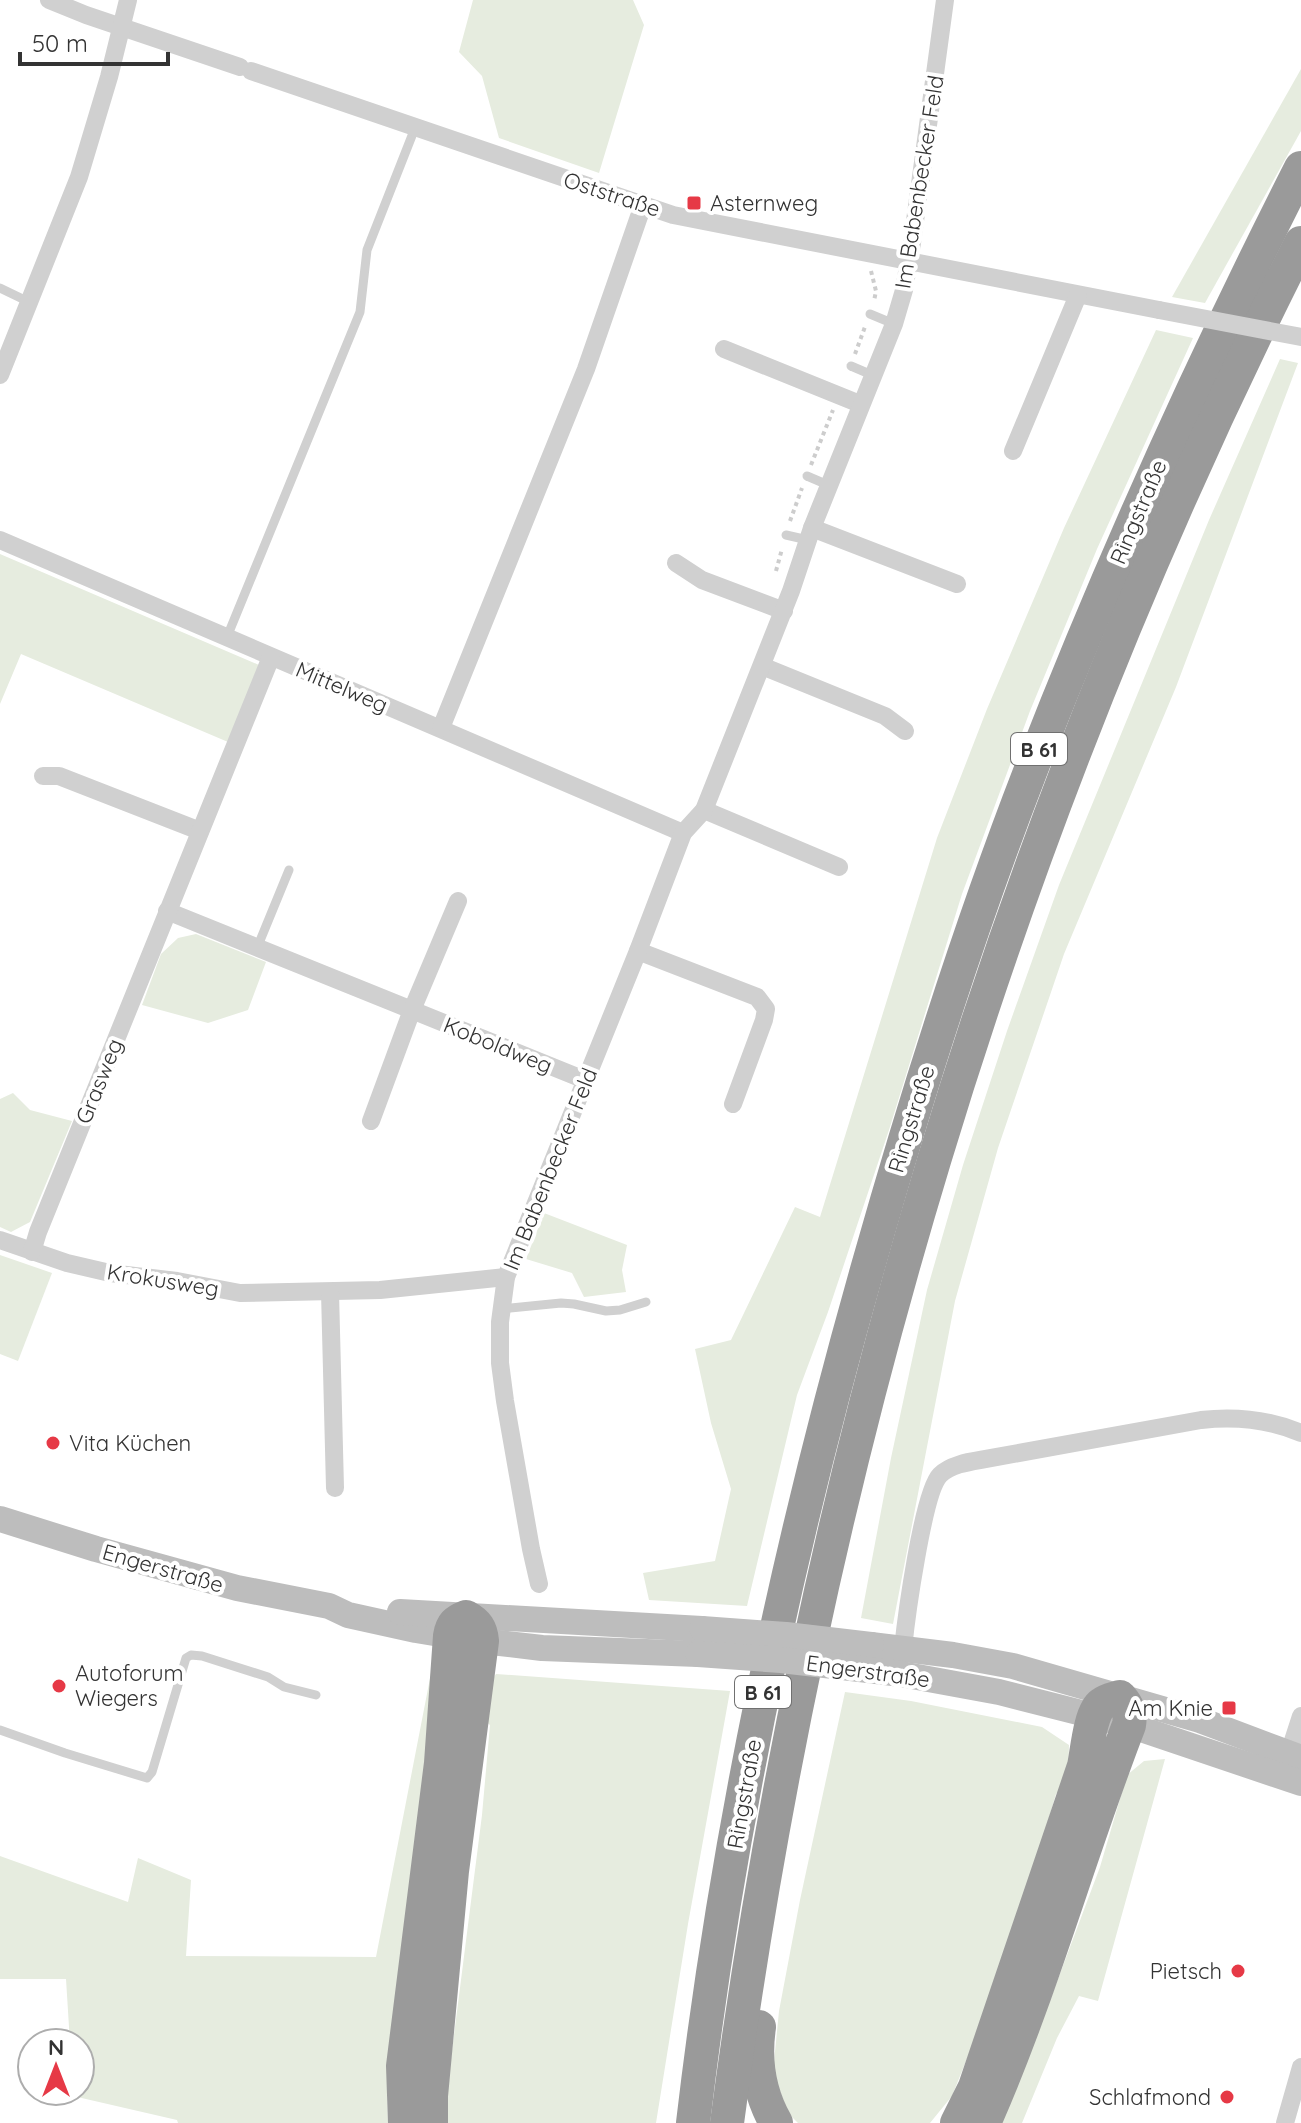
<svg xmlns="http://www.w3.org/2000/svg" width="1301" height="2123" font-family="Quicksand,sans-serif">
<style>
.green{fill:#e6ecdf}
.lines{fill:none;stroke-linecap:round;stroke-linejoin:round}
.path{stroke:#cdcdcd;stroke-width:4;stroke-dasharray:4 4;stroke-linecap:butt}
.lane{stroke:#d0d0d0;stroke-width:9}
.street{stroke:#d0d0d0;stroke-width:18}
.secondary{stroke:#bdbdbd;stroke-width:26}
.highway{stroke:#9a9a9a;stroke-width:34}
.street-bridge{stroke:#d0d0d0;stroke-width:18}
.secondary-bridge{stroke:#bdbdbd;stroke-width:26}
.poi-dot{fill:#e63946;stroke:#fff;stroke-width:3}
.labels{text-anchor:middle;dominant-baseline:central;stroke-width:8;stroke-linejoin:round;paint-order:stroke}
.shield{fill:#fff;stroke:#707070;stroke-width:2}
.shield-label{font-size:20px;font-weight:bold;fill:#333}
.street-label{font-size:22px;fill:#333;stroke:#fff}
.poi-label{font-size:22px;fill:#333;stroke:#fff;text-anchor:start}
</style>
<rect width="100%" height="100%" fill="#fff"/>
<!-- green -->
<g class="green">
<path d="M473,0h160l11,25 -45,148 -100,-35 -17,-62 -23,-24z"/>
<path d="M1301,69v62l-96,172 -33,-6z"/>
<path d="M1156,330l37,8 -96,211 -67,162 -68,183 -73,236 -61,182 -31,83 -50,211 -98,-6 -6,-27 72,-12 16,-72 -20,-66 -16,-74 36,-9 64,-133 25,10 117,-379 50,-129 77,-181z"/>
<path d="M1280,359l18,4 -122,324 -112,267 -66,194 -43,153 -62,323 -32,-6 30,-160 36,-168 36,-125 44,-134 52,-146 150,-365z"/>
<path d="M0,554l259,111 -31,77 -207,-88 -21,50z"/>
<path d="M196,934l70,28 -18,48 -40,13 -66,-18 19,-51 17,-16z"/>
<path d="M13,1093l17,17 42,11 -42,101 -19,10 -11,-5v-128z"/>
<path d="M544,1213l83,32 -5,25 4,22 -42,5 -12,-24 -46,-14z"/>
<path d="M0,1255l52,18 -34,88 -18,-7z"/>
<path d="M432,1668v39l-45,382 1,34h-210l-1,-3 -104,-24v-5h7v-48h-10l-4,-64h-66v-123l128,46 10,-44 53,22 -5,76 190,1z"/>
<path d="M496,1674l234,17 -42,233 -32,199h-210l2,-41 34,-267 8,-90 -6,-5 5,-36z"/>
<path d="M845,1692l66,9 131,26 27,18 -1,36 -12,13 -25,84 -53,153 -26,65 -22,27h-132l-10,-10 -15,-41 6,-61 21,-111z"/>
<path d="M1165,1759l-67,242 -19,-5 -22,42 -35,85h-22l34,-80 66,-176 27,-92 17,-14z"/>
</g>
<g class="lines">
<!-- path -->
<g class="path">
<path d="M871,271l5,20 -2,10"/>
<path d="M855,354l11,-30"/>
<path d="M811,465l22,-55"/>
<path d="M790,521l12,-33"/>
<path d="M776,571l6,-22"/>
</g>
<!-- lane -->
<g class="lane">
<path d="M0,288l29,14"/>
<path d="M870,314l24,10"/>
<path d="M851,366l21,9"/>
<path d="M807,476l21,9"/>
<path d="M786,535l22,5"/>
<path d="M227,637l133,-325 7,-62 48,-122"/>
<path d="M257,948l32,-78"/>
<path d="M501,1309l60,-6 13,1 32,7 14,-1 26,-8"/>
<path d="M0,1730l65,23 82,25 5,-6 34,-114 5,-3 11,1 66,21 16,10 32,8"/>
</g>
<!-- street -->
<g class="street">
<path d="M49,0l37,15 154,52"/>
<path d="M251,71l422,144 486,95"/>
<path d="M724,349l136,55"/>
<path d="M0,375l79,-198 30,-100 19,-77"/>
<path d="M1013,451l65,-156"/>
<path d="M812,528l145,56"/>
<path d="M0,540l683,293"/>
<path d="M676,563l26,17 82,31"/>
<path d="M762,666l123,50 20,15"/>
<path d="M441,728l145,-359 57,-164"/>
<path d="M43,776h16l141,55"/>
<path d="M704,810l135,57"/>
<path d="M167,911l418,169"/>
<path d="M638,951l119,46 9,12 -2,11 -31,84"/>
<path d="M371,1121l41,-111 46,-109"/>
<path d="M0,1240l67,23 43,10 67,8 63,12 140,-3 126,-13"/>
<path d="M32,1252l6,-20 233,-575"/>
<path d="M330,1292l5,196"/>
<path d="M539,1584l-8,-35 -26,-148 -5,-38v-41l6,-45 132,-326 45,-118 21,-23 87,-219 21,-63 82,-204 10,-34 8,-47 33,-243"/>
<path d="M903,1649c3,-30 20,-157 37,-174 10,-10 28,-13 40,-15l221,-40c35,-4 67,-1 100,13"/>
<path d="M1289,1753l12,-37"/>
<path d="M1285,2123l16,-56"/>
</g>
<!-- secondary -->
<g class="secondary">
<path d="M0,1519l96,30 141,39 92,18 19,9 68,15 66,11 60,7 156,6"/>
<path d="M400,1612l302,17"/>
<path d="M871,1645l82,10 60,11 187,54 101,38"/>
<path d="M868,1670l33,4 98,18 130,33 172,58"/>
</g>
<!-- highway -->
<g class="highway">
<path d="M759,2027c-5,34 0,66 17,96"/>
<path d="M405,2123l-2,-57 38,-303 9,-127c2,-12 6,-15 16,-19 11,6 15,12 16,24l-30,230 -21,225v27"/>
<path d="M693,2123c34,-291 96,-579 176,-860 47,-166 99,-331 161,-491 80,-206 171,-407 271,-604"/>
<path d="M727,2123c86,-652 276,-1292 574,-1880"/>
<path d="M957,2123l18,-36 109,-321c3,-14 6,-54 18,-62 5,-4 12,-5 18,-7 8,9 11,16 9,28 -51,132 -88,269 -145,398"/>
</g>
<!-- street-bridge -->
<path class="street-bridge" d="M1159,310l142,27"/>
<!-- secondary-bridge -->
<g class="secondary-bridge">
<path d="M702,1629l84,6 85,10"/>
<path d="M698,1654l83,6 87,10"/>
</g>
</g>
<!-- markers -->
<g class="poi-dot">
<rect x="686" y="195" width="16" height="16" rx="4"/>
<circle cx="53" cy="1443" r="8"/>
<circle cx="59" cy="1686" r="8"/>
<rect x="1221" y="1700" width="16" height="16" rx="4"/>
<circle cx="1238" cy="1971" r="8"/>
<circle cx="1227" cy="2097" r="8"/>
</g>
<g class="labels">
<!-- shield labels -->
<g class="shield">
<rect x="1011" y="733" width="56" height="32" rx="6"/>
<rect x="735" y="1676" width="56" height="32" rx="6"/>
</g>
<g class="shield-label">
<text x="1039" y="749">B 61</text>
<text x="763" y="1692">B 61</text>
</g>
<!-- street labels -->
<g class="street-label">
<text transform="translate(919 182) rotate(-81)">Im Babenbecker Feld</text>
<text transform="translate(612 194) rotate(18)">Oststraße</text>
<text transform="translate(1138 512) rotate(-67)">Ringstraße</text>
<text transform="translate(342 687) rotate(23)">Mittelweg</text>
<text transform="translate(498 1045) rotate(22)">Koboldweg</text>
<text transform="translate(99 1081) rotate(-68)">Grasweg</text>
<text transform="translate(911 1119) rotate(-73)">Ringstraße</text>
<text transform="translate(550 1169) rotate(-68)">Im Babenbecker Feld</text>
<text transform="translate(163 1280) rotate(9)">Krokusweg</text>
<text transform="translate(163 1568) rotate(16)">Engerstraße</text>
<text transform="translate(868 1671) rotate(8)">Engerstraße</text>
<text transform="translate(744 1794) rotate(-80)">Ringstraße</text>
</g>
<!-- poi labels -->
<g class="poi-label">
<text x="710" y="203">Asternweg</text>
<text x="69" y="1443">Vita Küchen</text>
<text x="75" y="1673">Autoforum<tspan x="75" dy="25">Wiegers</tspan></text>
<text x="1213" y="1708" text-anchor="end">Am Knie</text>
<text x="1222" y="1971" text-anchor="end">Pietsch</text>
<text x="1211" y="2097" text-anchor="end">Schlafmond</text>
</g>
</g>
<!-- north arrow -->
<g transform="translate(56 2067)"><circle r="38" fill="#ffffff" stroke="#adadad" stroke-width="2"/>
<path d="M0-6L14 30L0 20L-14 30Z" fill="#e63946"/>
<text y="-12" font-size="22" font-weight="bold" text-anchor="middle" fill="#333333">N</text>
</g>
<!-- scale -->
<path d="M20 52v12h148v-12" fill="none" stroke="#333333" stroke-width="4"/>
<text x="32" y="52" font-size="24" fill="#333333" stroke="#ffffff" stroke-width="6" paint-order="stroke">50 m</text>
</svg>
